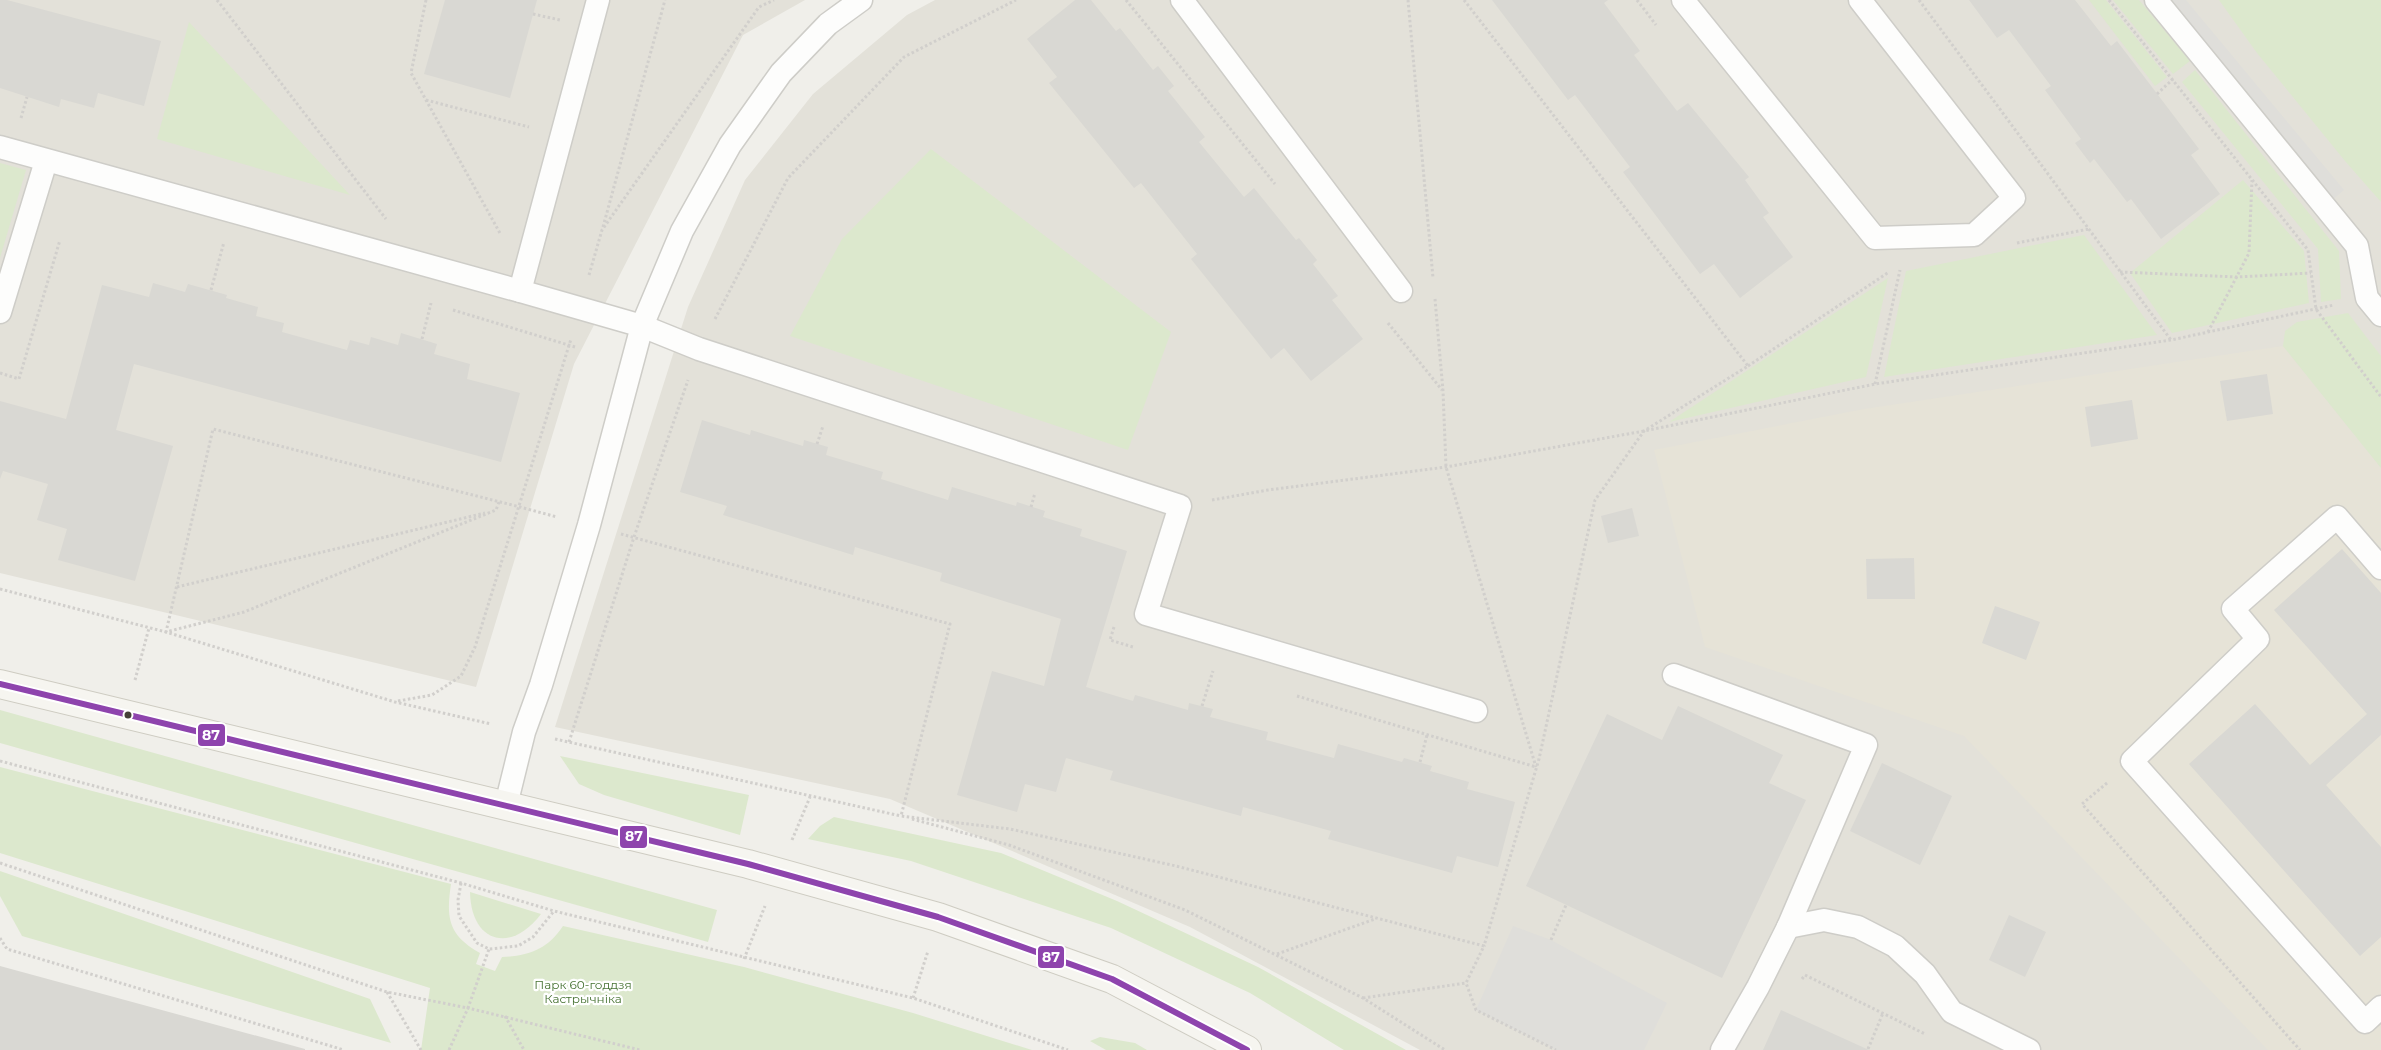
<svg xmlns="http://www.w3.org/2000/svg" width="2381" height="1050" font-family="Montserrat,sans-serif">
<style>
.residential{fill:#e3e1d9}
.education{fill:#e6e3d7}
.green{fill:#dce8cd}
.parking{fill:#dfdeda}
.building{fill:#d9d8d3}
.lines{fill:none;stroke-linecap:round;stroke-linejoin:round}
.service-casing{stroke:#cecdc8;stroke-width:25}
.secondary-casing{stroke:#ceccc2;stroke-width:30}
.path{stroke:#d1cfcc;stroke-width:3;stroke-dasharray:2.5 2.5;stroke-linecap:butt}
.service{stroke:#fdfdfc;stroke-width:22}
.secondary{stroke:#f6f5f0;stroke-width:28}
.bus-1-casing{stroke:#fff;stroke-width:10}
.bus-1{stroke:#8e44ad;stroke-width:6}
.bus-dot{fill:#454138;stroke:#fff;stroke-width:2}
.labels{text-anchor:middle;dominant-baseline:central;stroke-width:4.5;stroke-linejoin:round;paint-order:stroke}
.park-label{font-size:12px;fill:#457131;stroke:#fff}
.line-badge{stroke:#fff;stroke-width:2}
.badge-label{font-size:14px;text-anchor:middle;font-weight:bold;fill:#fff}
</style>
<rect width="100%" height="100%" fill="#f0efea"/>
<!-- residential -->
<g class="residential">
<path d="M0,0h805l-62,35 -169,329 -98,323 -476,-114z"/>
<path d="M935,0h1446v1050h-961l-230,-123 -300,-128 -335,-72 133,-420 57,-127 68,-86 94,-79z"/>
</g>
<!-- education -->
<path class="education" d="M2283,346l98,122v582h-113l-304,-314 -259,-89 -51,-197 210,-41z"/>
<!-- green -->
<g class="green">
<path d="M2089,0h17l61,77 -12,9z"/>
<path d="M2113,0h26l51,61 -17,13z"/>
<path d="M2219,0h162v202l-36,-41 -88,-108z"/>
<path d="M189,22l161,173 -193,-56z"/>
<path d="M2195,70l144,181 2,48 -20,3 -3,-53 -136,-167z"/>
<path d="M931,149l240,183 -43,118 -338,-114 52,-97z"/>
<path d="M0,163l26,7 -26,88z"/>
<path d="M2243,180l61,71 5,52 -137,30 -42,-60z"/>
<path d="M2084,235l73,100 -273,42 22,-106z"/>
<path d="M1888,278l-22,99 -197,45z"/>
<path d="M2348,313l33,43v112l-98,-122 2,-15 12,-9z"/>
<path d="M0,710l717,200 -9,32 -708,-199z"/>
<path d="M560,756l189,39 -9,40 -136,-40 -25,-11z"/>
<path d="M0,767l451,117c-5,34 -3,51 29,69l-4,11 19,7 7,-14c27,-1 46,-8 61,-31l181,41 169,46 119,37h-611l9,-62 -430,-135z"/>
<path d="M834,817l167,36 116,48 141,66 148,83h-62l-94,-57 -139,-65 -200,-67 -103,-22 12,-13z"/>
<path d="M0,871l370,128 21,44 -369,-107 -22,-40z"/>
<path d="M470,892l71,22c-30,40 -70,29 -71,-22z"/>
<path d="M1100,1037l35,6 12,7h-41l-16,-9z"/>
</g>
<!-- parking -->
<g class="parking">
<path d="M2165,0h21l158,190 -14,12z"/>
<path d="M1513,926l38,14 116,63 -23,47h-88l-80,-40z"/>
</g>
<!-- building -->
<g class="building">
<path d="M0,0h7l154,41 -17,65 -46,-13 -4,15 -33,-9 -2,8 -59,-19z"/>
<path d="M445,0h92l-27,98 -86,-24z"/>
<path d="M1075,0h16l25,31 4,-3 33,42 5,-4 16,20 -6,5 37,46 -6,5 45,55 10,-9 42,52 3,-2 18,22 -4,4 25,32 -6,4 31,39 -52,42 -27,-33 -13,11 -80,-100 6,-5 -56,-71 -7,5 -85,-105 8,-6 -30,-38z"/>
<path d="M1492,0h116l-4,3 36,48 -6,4 43,56 11,-8 61,74 -4,3 24,33 -6,4 30,40 -53,41 -26,-34 -14,10 -77,-102 7,-5 -55,-72 -7,5z"/>
<path d="M1969,0h106l36,46 6,-5 82,108 -8,6 29,39 -59,45 -30,-40 -4,3 -33,-43 -4,4 -15,-20 6,-4 -36,-49 6,-4 -42,-56 -12,8z"/>
<path d="M153,283l32,9 3,-8 39,11 -1,3 32,9 -2,9 28,7 -2,9 65,18 3,-10 19,5 2,-8 27,8 3,-12 36,11 -3,10 36,10 -3,15 53,14 -19,69 -367,-98 -18,66 57,16 -38,135 -77,-21 9,-31 -30,-9 11,-36 -45,-13 -3,8v-78l66,18 36,-134 47,12z"/>
<path d="M2267,374l6,40 -46,7 -7,-40z"/>
<path d="M2132,400l6,39 -47,8 -6,-40z"/>
<path d="M702,420l48,15 1,-5 52,16 1,-6 24,7 -2,8 57,17 -2,7 67,21 4,-13 64,19 1,-4 28,9 -2,6 39,12 -2,7 47,15 -41,136 47,14 2,-6 53,15 1,-7 24,6 -3,8 58,15 -2,8 68,18 4,-14 64,18 2,-4 28,8 -2,5 39,11 -2,7 48,13 -17,65 -41,-11 -5,17 -124,-34 3,-8 -88,-24 -2,9 -131,-36 3,-9 -47,-13 -10,34 -31,-8 -8,28 -60,-17 35,-124 52,15 17,-67 -121,-38 2,-8 -87,-26 -2,8 -130,-40 4,-9 -47,-14z"/>
<path d="M1632,508l7,28 -31,7 -7,-27z"/>
<path d="M2342,549l39,44v142l-55,50 55,62v90l-21,19 -171,-192 66,-60 55,61 57,-51 -93,-104z"/>
<path d="M1914,558l1,41h-48l-1,-40z"/>
<path d="M1995,606l45,16 -14,38 -44,-17z"/>
<path d="M1678,706l105,49 -14,28 37,17 -84,178 -196,-92 81,-172 55,26z"/>
<path d="M1882,763l70,33 -32,69 -70,-34z"/>
<path d="M2009,915l37,17 -21,45 -36,-17z"/>
<path d="M0,966l305,83v1h-305z"/>
<path d="M1781,1010l88,40h-106z"/>
</g>
<g class="lines">
<defs>
<g id="service">
<path d="M1182,0l219,291"/>
<path d="M1683,0l192,238 99,-3 40,-37 -154,-198"/>
<path d="M2156,0l201,246 10,52 14,17"/>
<path d="M0,147l520,144 122,35 57,23 481,157 -34,108 330,97"/>
<path d="M520,291l78,-291"/>
<path d="M0,312l46,-151"/>
<path d="M2381,568l-44,-51 -104,92 25,30 -126,122 233,261 16,-15"/>
<path d="M1674,675l192,70 -78,182 -30,60 -36,63"/>
<path d="M506,805l18,-73 17,-47 48,-160 53,-199 40,-95 48,-86 51,-72 47,-49 33,-24"/>
<path d="M1788,927l36,-7 34,7 37,19 30,28 27,38 77,38"/>
</g>
<path id="secondary" d="M0,684l748,180 190,53 174,62 135,71"/>
</defs>
<!-- service casing -->
<use href="#service" class="service-casing"/>
<!-- secondary casing -->
<use href="#secondary" class="secondary-casing"/>
<!-- path -->
<g class="path">
<path d="M217,0l169,219"/>
<path d="M426,0l-15,73 90,162"/>
<path d="M1126,0l149,184"/>
<path d="M1408,0l25,278"/>
<path d="M1464,0l284,366 -104,65 -49,69 -56,259 -55,187"/>
<path d="M1637,0l19,25"/>
<path d="M1919,0l252,340"/>
<path d="M2109,0l199,250 8,59 65,88"/>
<path d="M533,14l27,6"/>
<path d="M2157,94l16,-15"/>
<path d="M426,100l103,27"/>
<path d="M21,118l6,-21"/>
<path d="M603,227l62,-227"/>
<path d="M2017,243l72,-14"/>
<path d="M2120,272l117,5 74,-4"/>
<path d="M589,275l13,-45 157,-223 15,-7"/>
<path d="M211,290l13,-48"/>
<path d="M1435,299l8,92 3,76 90,300"/>
<path d="M453,310l122,37"/>
<path d="M715,319l73,-141 116,-121 112,-57"/>
<path d="M1388,323l54,67"/>
<path d="M2208,332l41,-79 3,-73"/>
<path d="M422,339l9,-36"/>
<path d="M1748,366l141,-94"/>
<path d="M0,373l19,6 41,-139"/>
<path d="M1875,384l25,-114"/>
<path d="M817,444l6,-18"/>
<path d="M1212,500l56,-10 178,-23 198,-36 231,-47 296,-44 163,-35"/>
<path d="M499,502l-3,8 -252,102 -78,20 47,-203 307,78 37,10"/>
<path d="M1031,507l4,-14"/>
<path d="M621,534l329,90 -49,192 109,13 166,37 308,80 -18,37 10,27 80,40"/>
<path d="M177,587l308,-74"/>
<path d="M0,589l166,43 229,70 96,22"/>
<path d="M1114,627l-4,13 23,7"/>
<path d="M135,680l14,-52"/>
<path d="M1297,696l239,71"/>
<path d="M398,701l34,-6 29,-19 14,-29 96,-308"/>
<path d="M1202,706l11,-35"/>
<path d="M555,739l346,77"/>
<path d="M569,742l65,-205 54,-157"/>
<path d="M0,761l461,122 93,28 359,87 155,52"/>
<path d="M1420,762l7,-27"/>
<path d="M2107,783l-25,21 218,246"/>
<path d="M912,819l97,26 176,65 178,88 82,52"/>
<path d="M792,840l18,-43"/>
<path d="M0,863l387,129 81,16 21,-59"/>
<path d="M461,883l-3,17 1,16 18,27 12,6 29,-3 15,-9 21,-26"/>
<path d="M0,938l7,11 337,101"/>
<path d="M1551,940l15,-35"/>
<path d="M1277,954l98,-35"/>
<path d="M744,959l21,-53"/>
<path d="M1802,979l3,-4 120,59"/>
<path d="M387,992l34,58"/>
<path d="M913,998l15,-47"/>
<path d="M1363,998l103,-15"/>
<path d="M505,1016l19,34"/>
<path d="M1868,1049l15,-36"/>
<path d="M449,1050l19,-42 172,42"/>
</g>
<!-- service -->
<use href="#service" class="service"/>
<!-- secondary -->
<use href="#secondary" class="secondary"/>
<defs>
<path id="bus-1" d="M0,684l748,180 190,53 174,62 135,71"/>
</defs>
<!-- bus-1 casing -->
<use href="#bus-1" class="bus-1-casing"/>
<!-- bus-1 -->
<use href="#bus-1" class="bus-1"/>
</g>
<!-- markers -->
<circle class="bus-dot" cx="128" cy="715" r="4.5"/>
<g class="labels">
<!-- park labels -->
<g class="park-label">
<text x="583" y="984">Парк 60-годдзя<tspan x="583" dy="14">Кастрычніка</tspan></text>
</g>
</g>
<g class="line-badge">
<rect x="197" y="723" width="29" height="24" rx="5" fill="#8e44ad"/>
<rect x="619" y="825" width="29" height="24" rx="5" fill="#8e44ad"/>
<rect x="1037" y="945" width="28" height="24" rx="5" fill="#8e44ad"/>
</g>
<g class="badge-label">
<text x="211" y="740">87</text>
<text x="634" y="841">87</text>
<text x="1051" y="962">87</text>
</g>
</svg>
